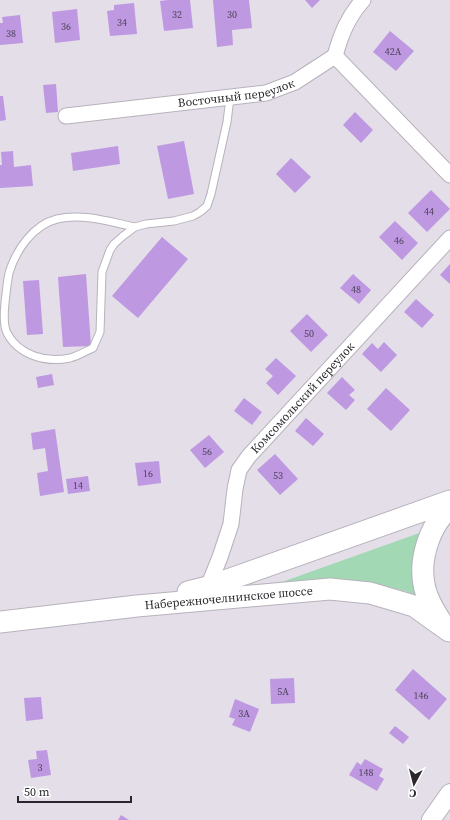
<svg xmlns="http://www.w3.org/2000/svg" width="450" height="820" font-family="'Source Serif 4',serif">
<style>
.green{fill:#a2d9b4}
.building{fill:#bf98e2}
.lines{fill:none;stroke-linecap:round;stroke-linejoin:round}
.service-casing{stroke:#b7b2bc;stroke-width:9}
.minor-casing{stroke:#b7b2bc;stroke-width:17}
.tertiary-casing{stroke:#b7b2bc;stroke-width:20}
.secondary-casing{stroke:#b7b2bc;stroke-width:23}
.service{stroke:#fff;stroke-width:7}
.minor{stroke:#fff;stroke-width:15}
.tertiary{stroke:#fff;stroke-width:18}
.secondary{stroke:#fff;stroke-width:21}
.labels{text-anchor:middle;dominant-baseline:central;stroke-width:4;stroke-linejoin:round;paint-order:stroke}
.number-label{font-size:10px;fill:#4e4359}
.street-label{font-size:12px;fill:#29272b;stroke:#fff}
</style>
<rect width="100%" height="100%" fill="#e3dee8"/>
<!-- green -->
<path class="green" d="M422,532l-2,66 -15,-7 -33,-8 -118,9z"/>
<!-- building -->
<g class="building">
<path d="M168,0h22l3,28 -29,3 -4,-30z"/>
<path d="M213,0h36l3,28 -20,2 1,15 -16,2z"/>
<path d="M305,0h15l-8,8z"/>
<path d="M134,3l3,31 -27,2 -3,-25 7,-1v-5z"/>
<path d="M77,9l3,31 -25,3 -3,-31z"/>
<path d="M20,15l3,28 -23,2v-22h3l-1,-6z"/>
<path d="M390,31l24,20 -18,20 -23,-19z"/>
<path d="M56,84l2,28 -12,1 -3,-28z"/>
<path d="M0,96h3l3,24 -6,1z"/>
<path d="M355,112l18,18 -12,13 -18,-18z"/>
<path d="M184,141l10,53 -26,5 -11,-53z"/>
<path d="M118,146l2,18 -47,7 -2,-18z"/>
<path d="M13,151l1,16 17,-2 2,21 -33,2v-23h2l-1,-13z"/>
<path d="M291,158l20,19 -16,16 -19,-19z"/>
<path d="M431,190l19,19 -23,23 -19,-19z"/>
<path d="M395,221l23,22 -16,17 -23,-23z"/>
<path d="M162,237l26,22 -50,59 -26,-22z"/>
<path d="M450,264v20l-10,-9z"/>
<path d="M86,274l5,72 -28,1 -5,-70z"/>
<path d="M353,274l18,16 -12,14 -19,-16z"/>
<path d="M39,280l4,54 -16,1 -4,-54z"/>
<path d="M416,299l18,16 -12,13 -18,-16z"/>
<path d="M307,314l21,21 -17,17 -21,-21z"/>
<path d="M384,342l13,13 -16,17 -19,-18 10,-11 6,6z"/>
<path d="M276,358l20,18 -18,19 -12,-12 7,-7 -8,-7z"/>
<path d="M52,374l2,11 -16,3 -2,-11z"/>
<path d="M342,377l13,13 -6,5 6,5 -9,10 -19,-17z"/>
<path d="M386,388l24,22 -19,21 -24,-22z"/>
<path d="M244,398l18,14 -10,13 -18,-14z"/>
<path d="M306,418l18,16 -11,12 -18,-15z"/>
<path d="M55,429l9,63 -24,4 -3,-23 11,-2 -3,-23 -12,2 -2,-17z"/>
<path d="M209,435l15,17 -19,16 -15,-18z"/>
<path d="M275,454l23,25 -18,16 -23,-25z"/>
<path d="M159,461l2,22 -23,3 -3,-23z"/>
<path d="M88,476l2,15 -22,3 -2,-15z"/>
<path d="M413,669l34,30 -18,21 -34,-30z"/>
<path d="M294,678l1,25 -24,1 -1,-25z"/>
<path d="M41,697l2,22 -17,2 -2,-23z"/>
<path d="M235,699l24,10 -9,23 -18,-7 3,-6 -6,-2z"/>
<path d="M395,726l14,11 -6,7 -14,-11z"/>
<path d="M47,750l4,25 -20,3 -3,-18 9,-1 -1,-8z"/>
<path d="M365,759l18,10 -4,7 5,3 -7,12 -28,-16 8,-13 4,3z"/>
<path d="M121,815l8,5h-11z"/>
</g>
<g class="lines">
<defs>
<path id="service" d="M135,227c-25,-5 -52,-14 -78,-8 -24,6 -41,31 -48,54 -2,10 -3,21 -4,30 -1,10 -2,22 2,30 12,23 40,30 63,25 8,-2 16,-7 23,-10l7,-16 2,-60 8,-22 4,-6 9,-8 12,-9 11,-3 28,-3 19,-5 7,-4 7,-6 4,-12 16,-72 3,-24"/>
<g id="minor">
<path d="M335,56l115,119"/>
<path id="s1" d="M66,116l200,-23 29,-11 40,-26c6,-22 13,-39 28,-56"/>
<path id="s2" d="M208,587l12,-30 11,-33 4,-35 4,-19 10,-14 201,-218"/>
</g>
<path id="tertiary" d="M431,820l19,-27"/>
<g id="secondary">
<path d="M188,592l20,-5 242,-86"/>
<path id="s3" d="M0,622l137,-16 193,-17 40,4 44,13 35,25"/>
<path d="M442,623c-8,-12 -16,-25 -18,-39 -5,-25 6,-60 26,-76"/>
</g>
</defs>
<!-- service casing -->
<use href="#service" class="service-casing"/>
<!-- minor casing -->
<use href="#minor" class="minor-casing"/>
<!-- tertiary casing -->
<use href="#tertiary" class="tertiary-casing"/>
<!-- secondary casing -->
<use href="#secondary" class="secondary-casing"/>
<!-- service -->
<use href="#service" class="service"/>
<!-- minor -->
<use href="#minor" class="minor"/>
<!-- tertiary -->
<use href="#tertiary" class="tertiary"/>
<!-- secondary -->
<use href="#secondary" class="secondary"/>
</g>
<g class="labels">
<!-- number labels -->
<g class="number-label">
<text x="177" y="14">32</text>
<text x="232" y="14">30</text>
<text x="122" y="22">34</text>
<text x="66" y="26">36</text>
<text x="11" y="33">38</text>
<text x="393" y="51">42А</text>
<text x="429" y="211">44</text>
<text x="399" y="240">46</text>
<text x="356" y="289">48</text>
<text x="309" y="333">50</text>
<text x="207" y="451">56</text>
<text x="148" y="473">16</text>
<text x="278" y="475">53</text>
<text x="78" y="485">14</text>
<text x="283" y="691">5А</text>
<text x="421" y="695">146</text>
<text x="244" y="713">3А</text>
<text x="40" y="767">3</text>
<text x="366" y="772">148</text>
</g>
<!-- street labels -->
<g class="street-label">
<text stroke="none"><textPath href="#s1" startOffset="172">Восточный переулок</textPath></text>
<text stroke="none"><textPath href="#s2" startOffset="218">Комсомольский переулок</textPath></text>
<text stroke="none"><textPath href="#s3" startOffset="230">Набережночелнинское шоссе</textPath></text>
</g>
</g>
<!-- north arrow -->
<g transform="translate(414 784) rotate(187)" stroke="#ffffff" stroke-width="3" paint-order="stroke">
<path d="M0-3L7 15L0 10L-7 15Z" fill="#29272b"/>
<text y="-6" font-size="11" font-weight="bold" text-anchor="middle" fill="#29272b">С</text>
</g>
<!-- scale -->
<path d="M18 796v6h113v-6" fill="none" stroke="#29272b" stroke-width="2"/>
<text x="24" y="796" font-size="12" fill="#29272b" stroke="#ffffff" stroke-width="3" paint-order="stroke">50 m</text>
</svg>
